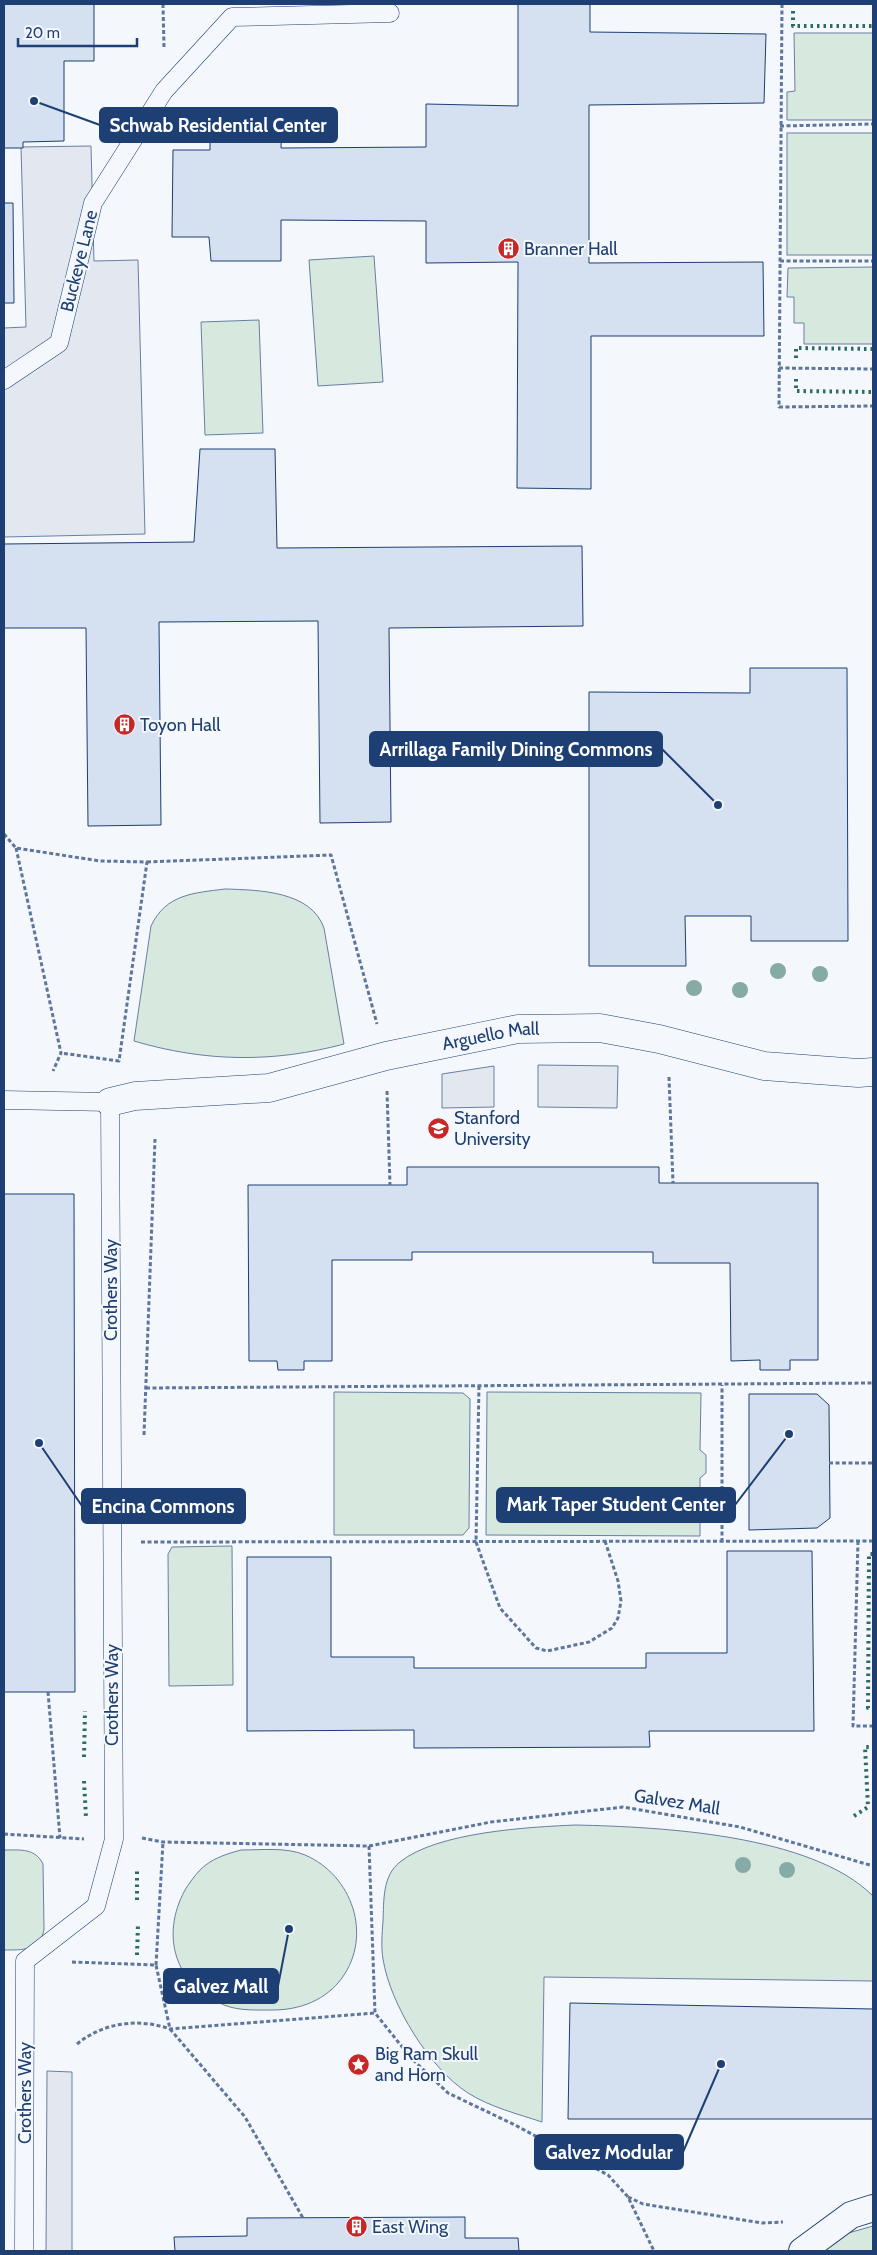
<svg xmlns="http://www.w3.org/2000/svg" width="877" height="2255" font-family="Cabin,sans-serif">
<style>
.green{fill:#d7e8df;stroke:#687fa3}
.parking{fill:#e3e8f0;stroke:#687fa3}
.building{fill:#d5e0f0;stroke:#1d3f73}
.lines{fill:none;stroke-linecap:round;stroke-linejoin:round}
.service-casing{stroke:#1d3f73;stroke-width:19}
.pedestrian-casing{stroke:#1d3f73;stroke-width:28}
.minor-casing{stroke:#1d3f73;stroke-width:29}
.path{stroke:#5e769c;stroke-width:3;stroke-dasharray:4 2.5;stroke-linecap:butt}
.service{stroke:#f4f7fb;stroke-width:18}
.pedestrian{stroke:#f4f7fb;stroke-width:26}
.minor{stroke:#f4f7fb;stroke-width:28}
.hedge{stroke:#2c6c60;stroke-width:4;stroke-dasharray:2.5 4;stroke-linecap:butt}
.tree{fill:#86aba6}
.labels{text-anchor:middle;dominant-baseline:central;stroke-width:4;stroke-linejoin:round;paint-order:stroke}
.poi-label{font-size:18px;fill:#1d3f73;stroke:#f4f7fb;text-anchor:start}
.street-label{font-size:18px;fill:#1d3f73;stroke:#f4f7fb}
.leader{fill:none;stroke:#1d3f73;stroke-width:2}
.callout-dot{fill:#1d3f73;stroke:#f4f7fb;stroke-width:2}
.callout{fill:#1d3f73;stroke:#1d3f73;stroke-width:2}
.callout-label{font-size:19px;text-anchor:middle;font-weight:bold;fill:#fff}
</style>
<rect width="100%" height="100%" fill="#f4f7fb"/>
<!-- green -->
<g class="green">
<path d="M794,33h79v87h-86v-28l8,-1z"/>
<rect x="787" y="133" width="86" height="122"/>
<path d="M374,256l9,126 -65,4 -9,-126z"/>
<path d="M873,267v77h-69v-21h-10v-26h-7l1,-29z"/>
<path d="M259,320l4,113 -58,2 -4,-113z"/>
<path d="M225,889c34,1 86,2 99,39l20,116c-71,19 -139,18 -210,-3l17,-115c15,-32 43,-33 74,-37z"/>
<path d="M334,1392l129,1 7,6 -1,129 -6,7h-129z"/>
<path d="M487,1392l214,1 -1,57 6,5v18l-6,5v58l-214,-1z"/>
<path d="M232,1546l1,139 -64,1 -1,-132 4,-7z"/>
<path d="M576,1825c84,2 235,9 297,71v85l-329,-4 -2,145c-24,-8 -52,-15 -74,-29 -38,-24 -78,-89 -85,-134 -2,-12 -1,-25 0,-38 1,-20 -1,-45 17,-59 37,-30 129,-35 176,-37z"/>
<path d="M4,1850c17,0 31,-2 39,14l1,65c-3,22 -22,21 -40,21z"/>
<path d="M241,1850c20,0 46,-3 64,5 47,20 68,80 37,123 -16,22 -42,32 -69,32 -16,0 -34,1 -49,-5 -49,-20 -64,-69 -39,-115 7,-11 14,-21 25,-28 10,-6 20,-9 31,-12z"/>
<path d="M873,2226v25h-58l23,-15z"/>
</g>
<!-- parking -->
<g class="parking">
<path d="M91,146l3,115 44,-1 7,274 -141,3v-209l22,-1 -5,-180z"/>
<path d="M538,1065l80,1 -1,42 -79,-1z"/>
<path d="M494,1066v41l-52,1v-34z"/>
<path d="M47,2071l25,1v179h-26z"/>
</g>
<!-- building -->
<g class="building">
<path d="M4,4h90v57h-30v80l-41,1v6h-19z"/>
<path d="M518,4h72v28l176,2 -2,69 -175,2v158l174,-1 1,74h-173v153l-74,-1 1,-226 -92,1v-42l-145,-1v41h-70l-2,-24h-37l1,-87h37v-34l72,1 -1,31 145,-1v-43l92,2z"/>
<path d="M4,203h9l1,100h-10z"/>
<path d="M200,449h75l2,99 305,-2 1,80 -194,2 2,194 -71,1 -2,-202 -159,1 2,203 -73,1 -2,-198h-82v-84l190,-2z"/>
<path d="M750,668h97l1,273h-97v-25h-66l1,50h-97v-274l161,1z"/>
<path d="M407,1167h252v16h159v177h-28v10h-30v-10l-29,1 -1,-98h-77v-11h-241v8h-80v101h-28v9h-26l-1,-9h-28l-1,-176h159z"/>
<path d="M4,1194h70l1,498h-71z"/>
<path d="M749,1394h68l12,11 1,113 -13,10 -68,2z"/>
<path d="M727,1551h85l2,180h-165l1,16 -236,1v-18l-167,1v-174h84v100h83v11h232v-15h81z"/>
<path d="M570,2003l303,6v110h-305z"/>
<path d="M465,2217v21h53l1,13h-344l-1,-14 73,-1v-18z"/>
</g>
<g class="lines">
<defs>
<g id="service">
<path d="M4,380l55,-37 34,-140 71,-112 68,-74 158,-4"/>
<path d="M4,1100l106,2 4,737 -18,67 -71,55 -1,290"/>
</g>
<path id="pedestrian" d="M802,2251l49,-36 22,-7"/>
<g id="minor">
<path id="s1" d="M110,1102l25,-6 134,-8 117,-32 132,-27 82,-1 59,11 105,27 94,7 15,-1"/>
</g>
</defs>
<!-- service casing -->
<use href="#service" class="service-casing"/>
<!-- pedestrian casing -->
<use href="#pedestrian" class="pedestrian-casing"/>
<!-- minor casing -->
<use href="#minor" class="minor-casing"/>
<!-- path -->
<g class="path">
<path d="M163,4l1,44"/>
<path d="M782,4l-3,403 94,-1"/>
<path d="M780,126l93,-2"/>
<path d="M780,261h93"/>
<path d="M779,368l94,1"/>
<path d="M4,834l12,14 84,13 47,1 -28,199 -58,-8"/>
<path d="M16,848l45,205 -8,18"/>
<path d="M147,862l184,-7 46,169"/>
<path d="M669,1077l4,106"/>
<path d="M387,1091l3,94"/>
<path d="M479,1386l-3,156 24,66 36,40 11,3 42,-9 23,-14 6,-10 3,-17 -3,-20 -13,-40"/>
<path d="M146,1388l727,-5"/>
<path d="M144,1435l11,-296"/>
<path d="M829,1463h44"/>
<path d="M858,1541l-5,185h20"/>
<path d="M141,1542l732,-1"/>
<path d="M722,1542v-157"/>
<path d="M48,1692l12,146"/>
<path d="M4,1834l80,5"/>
<path d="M142,1838l21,4 206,4 122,-24 132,-15 117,20 133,39"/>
<path d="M369,1846l6,167 36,45 37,35 67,32 93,50 20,22 26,54"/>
<path d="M72,1962l84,3 14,64 75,88 58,101"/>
<path d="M156,1965l7,-123"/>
<path d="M77,2044c27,-22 62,-26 93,-15l205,-16"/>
<path d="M628,2197l15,7 119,19 21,-1"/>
</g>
<!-- service -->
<use href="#service" class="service"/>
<!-- pedestrian -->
<use href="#pedestrian" class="pedestrian"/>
<!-- minor -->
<use href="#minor" class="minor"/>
<!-- hedge -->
<g class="hedge">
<path d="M793,11v15h80"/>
<path d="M796,358v-10l77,1"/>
<path d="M796,379v12l77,1"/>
<path d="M873,1554h-4l-1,154h5"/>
<path d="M84,1757l1,-46"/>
<path d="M84,1781l2,37"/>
<path d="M854,1816l14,-9 -3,-60h8"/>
<path d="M137,1900v-32"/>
<path d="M137,1955l1,-32"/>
</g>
</g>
<!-- trees -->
<g class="tree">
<circle cx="778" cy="971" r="8"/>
<circle cx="820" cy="974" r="8"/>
<circle cx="694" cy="988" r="8"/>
<circle cx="740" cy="990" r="8"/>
<circle cx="743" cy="1865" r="8"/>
<circle cx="787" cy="1870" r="8"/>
</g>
<!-- icons -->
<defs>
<symbol id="building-disc" viewBox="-11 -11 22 22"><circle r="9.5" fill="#c62828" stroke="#f4f7fb"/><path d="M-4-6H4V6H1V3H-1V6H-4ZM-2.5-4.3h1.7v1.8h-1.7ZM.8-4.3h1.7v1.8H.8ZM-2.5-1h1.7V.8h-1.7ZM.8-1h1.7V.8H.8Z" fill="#fff"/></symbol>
<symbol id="university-disc" viewBox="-11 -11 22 22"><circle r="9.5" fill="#c62828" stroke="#f4f7fb"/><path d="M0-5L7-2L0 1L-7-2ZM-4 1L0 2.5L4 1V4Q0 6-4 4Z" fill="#fff"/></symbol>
<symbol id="sight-disc" viewBox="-11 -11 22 22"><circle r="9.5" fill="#c62828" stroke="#f4f7fb"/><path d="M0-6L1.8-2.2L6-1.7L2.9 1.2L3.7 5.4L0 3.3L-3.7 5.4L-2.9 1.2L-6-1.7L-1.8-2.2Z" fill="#fff"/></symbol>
</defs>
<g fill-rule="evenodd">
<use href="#building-disc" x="496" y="236" width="25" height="25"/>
<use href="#building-disc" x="112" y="712" width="25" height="25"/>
<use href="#university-disc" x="426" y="1116" width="25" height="25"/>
<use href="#sight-disc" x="346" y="2052" width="25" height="25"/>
<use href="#building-disc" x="344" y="2214" width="25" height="25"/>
</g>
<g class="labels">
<!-- poi labels -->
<g class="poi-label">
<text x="524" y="249">Branner Hall</text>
<text x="140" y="725">Toyon Hall</text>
<text x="454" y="1118">Stanford<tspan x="454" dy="21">University</tspan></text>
<text x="375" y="2054">Big Ram Skull<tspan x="375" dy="21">and Horn</tspan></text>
<text x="372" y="2227">East Wing</text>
</g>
<!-- street labels -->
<g class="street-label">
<text transform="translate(79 261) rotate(-76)">Buckeye Lane</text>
<text stroke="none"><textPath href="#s1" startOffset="388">Arguello Mall</textPath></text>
<text transform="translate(111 1290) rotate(-90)">Crothers Way</text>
<text transform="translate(112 1695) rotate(-90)">Crothers Way</text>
<text transform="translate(677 1802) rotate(9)">Galvez Mall</text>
<text transform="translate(25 2093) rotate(-90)">Crothers Way</text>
</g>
</g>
<!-- callouts -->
<path class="leader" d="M34 101L100 125M718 805L662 749M789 1434L735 1505M39 1443L82 1506M289 1929L278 1986M721 2064L683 2152"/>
<g class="callout-dot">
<circle cx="34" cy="101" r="5"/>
<circle cx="718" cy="805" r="5"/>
<circle cx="789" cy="1434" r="5"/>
<circle cx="39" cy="1443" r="5"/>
<circle cx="289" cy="1929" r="5"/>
<circle cx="721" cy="2064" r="5"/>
</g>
<g class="callout">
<rect x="100" y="108" width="237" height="34" rx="5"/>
<rect x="370" y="732" width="292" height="34" rx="5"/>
<rect x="497" y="1488" width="238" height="34" rx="5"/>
<rect x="82" y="1489" width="163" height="34" rx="5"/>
<rect x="164" y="1969" width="114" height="34" rx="5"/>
<rect x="535" y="2135" width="148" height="34" rx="5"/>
</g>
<g class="callout-label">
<text x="218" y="132">Schwab Residential Center</text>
<text x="516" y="756">Arrillaga Family Dining Commons</text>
<text x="616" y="1511">Mark Taper Student Center</text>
<text x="163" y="1513">Encina Commons</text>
<text x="221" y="1993">Galvez Mall</text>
<text x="609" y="2159">Galvez Modular</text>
</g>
<!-- border -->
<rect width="877" height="2255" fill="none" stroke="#1d3f73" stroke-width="10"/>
<!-- scale -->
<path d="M18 38v8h119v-8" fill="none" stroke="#1d3f73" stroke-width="2.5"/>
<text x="25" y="38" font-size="15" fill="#1d3f73" stroke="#f4f7fb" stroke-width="4" paint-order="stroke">20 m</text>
</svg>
